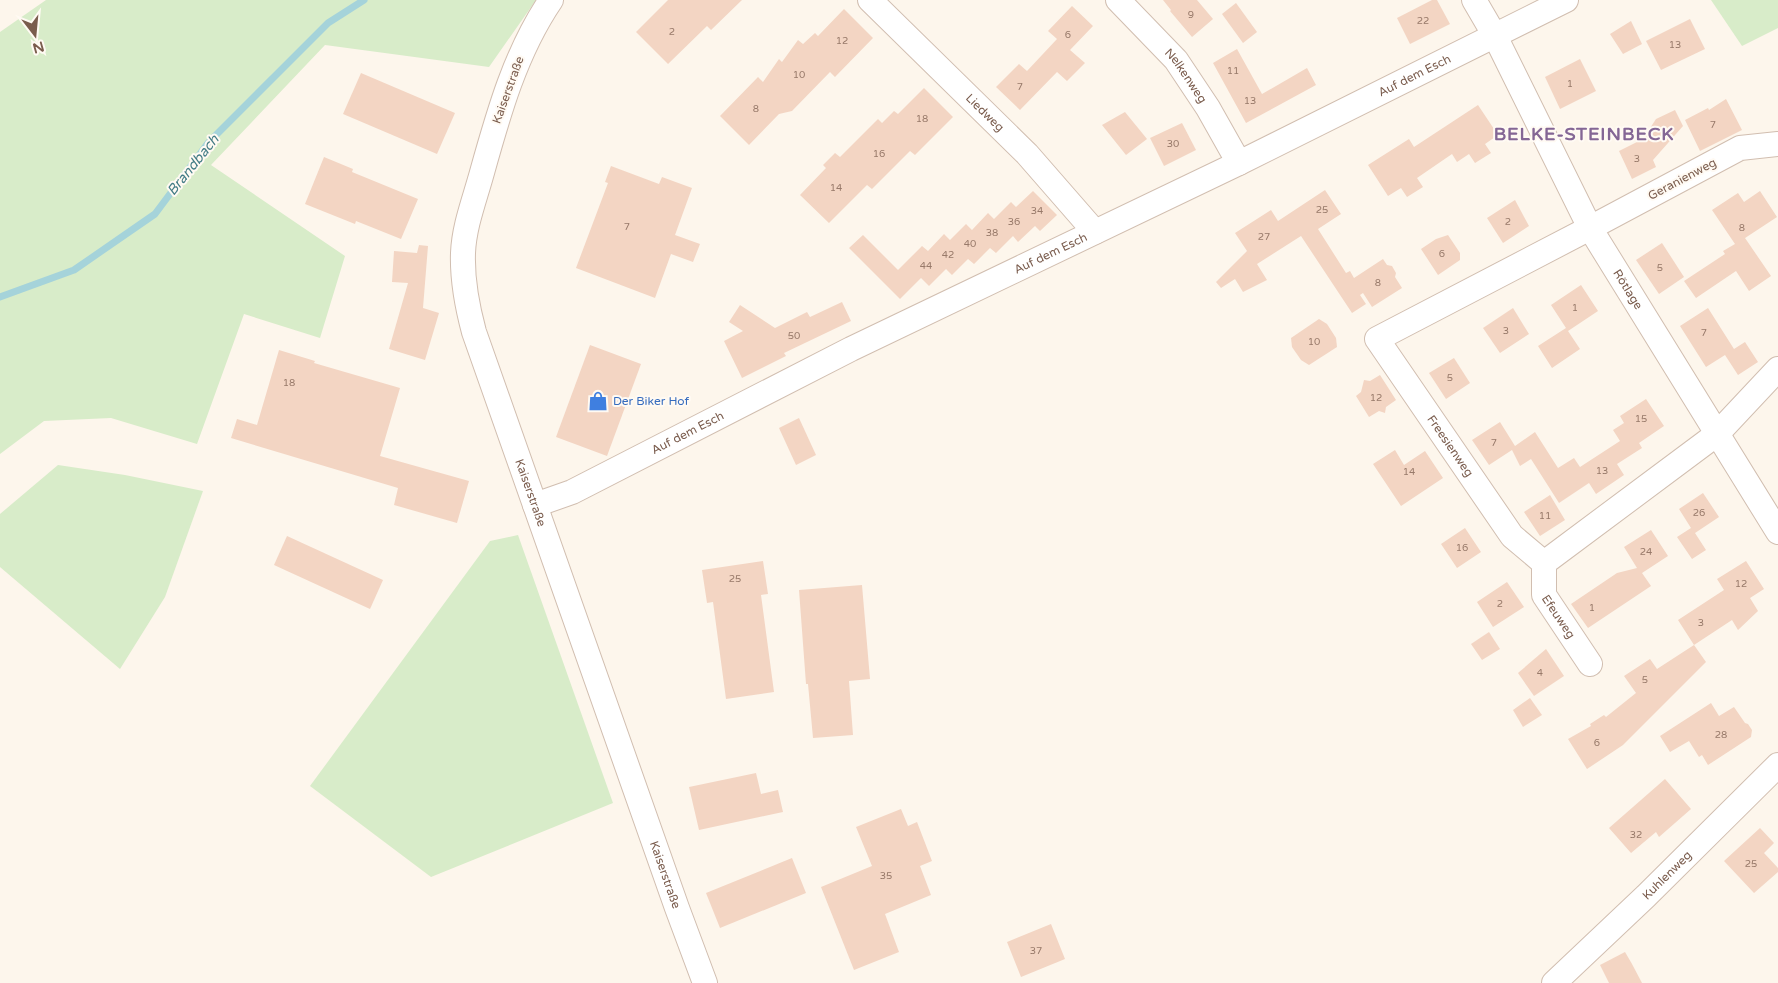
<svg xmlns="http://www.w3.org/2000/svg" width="1778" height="983" font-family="'Varela Round',sans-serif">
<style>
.green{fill:#d8ecc9}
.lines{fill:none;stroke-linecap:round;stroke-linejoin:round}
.stream{stroke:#a5d3da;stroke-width:7}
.building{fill:#f3d5c3}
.minor-casing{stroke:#d1beb0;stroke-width:26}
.minor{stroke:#fff;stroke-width:24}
.labels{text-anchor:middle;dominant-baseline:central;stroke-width:4;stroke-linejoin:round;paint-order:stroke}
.number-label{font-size:10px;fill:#987a6a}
.street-label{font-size:12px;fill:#7a5c4d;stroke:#fffaf3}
.shop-label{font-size:12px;fill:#366cbe;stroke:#fffaf3;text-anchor:start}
.water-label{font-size:14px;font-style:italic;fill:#437c86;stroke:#fffaf3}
.district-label{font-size:18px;font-weight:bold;letter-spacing:1px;fill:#846695;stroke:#fffaf3}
</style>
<rect width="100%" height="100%" fill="#fdf6ec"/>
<!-- green -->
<g class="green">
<path d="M46,0h490l-47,67 -164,-22 -114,120 134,91 -25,82 -76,-24 -47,130 -86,-26 -67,3 -44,33v-422z"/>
<path d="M1711,0h67v28l-36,18z"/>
<path d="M58,465l67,10 78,16 -38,106 -45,72 -120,-102v-53z"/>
<path d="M518,535l95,268 -182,74 -121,-91 180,-245z"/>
</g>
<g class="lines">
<!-- stream -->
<path class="stream" d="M0,297l74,-27 81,-56 53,-71 120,-120 36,-23"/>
</g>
<!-- building -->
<g class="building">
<path d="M668,0h74l-31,30 -4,-4 -39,38 -32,-32z"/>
<path d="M1163,0h34l16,19 -21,18 -22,-26 1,-1z"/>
<path d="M1432,0h5l13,24 -40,20 -13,-26z"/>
<path d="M1236,3l21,29 -14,11 -21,-29z"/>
<path d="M1072,6l21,20 -23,24 15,13 -18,18 -10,-9 -37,38 -24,-23 23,-23 8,7 30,-32 -9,-8z"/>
<path d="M844,9l29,29 -38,39 -5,-5 -38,39 -13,3 -30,31 -29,-29 38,-39 5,5 16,-23 3,3 16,-22 5,4 12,-11 3,3z"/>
<path d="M1690,19l15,30 -44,21 -15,-29z"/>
<path d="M1631,21l11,23 -19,10 -13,-20z"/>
<path d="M1237,49l25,45 45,-26 9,17 -70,38 -33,-60z"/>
<path d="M1580,59l16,32 -36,18 -15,-32z"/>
<path d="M361,73l94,40 -18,41 -94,-40z"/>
<path d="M924,88l29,29 -38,38 -5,-4 -38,38 -5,-4 -38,38 -29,-28 26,-27 -3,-3 12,-12 5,4 38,-38 4,4 12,-12 4,3z"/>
<path d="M1726,99l16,31 -42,21 -15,-31 23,-12 1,2z"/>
<path d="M1478,105l20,30 -13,9 6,9 -16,10 -6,-9 -12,8 -5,-8 -35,24 6,9 -16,10 -6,-9 -13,8 -20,-31 41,-26 5,8z"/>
<path d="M1675,110l8,16 -30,34 3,7 -24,12 -13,-28 24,-12 13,-20z"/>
<path d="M1125,112l22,27 -21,16 -24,-30z"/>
<path d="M1182,123l14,27 -32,16 -14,-28z"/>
<path d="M324,157l29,12 -1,3 66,27 -17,40 -45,-18 -1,3 -50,-20z"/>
<path d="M611,166l48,18 3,-7 30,11 -17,47 25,9 -7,18 -22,-8 -16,44 -79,-30 32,-85 -3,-1z"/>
<path d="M1325,190l16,24 -23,15 28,44 4,-2 4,7 29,-19 4,6 5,1 4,7 -1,4 7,11 -30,19 -9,-14 -3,2 6,9 -14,9 -51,-77 -44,28 10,16 -24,12 -8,-13 -14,9 -5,-6 31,-31 -12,-18 36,-23 7,11z"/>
<path d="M1033,191l24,24 -17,16 -5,-5 -17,16 -5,-6 -17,17 -6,-5 -16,16 -6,-5 -16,16 -6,-6 -17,17 -8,-8 -21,21 -51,-51 14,-13 35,35 24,-24 6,5 16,-17 6,6 16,-16 6,6 16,-17 6,6 17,-17 5,5z"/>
<path d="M1760,191l17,26 -38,25 6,-4 26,38 -22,15 -13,-20 -40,27 -12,-17 41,-27 -2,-3 12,-7 -23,-34 26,-17 6,9z"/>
<path d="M1515,200l14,26 -26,17 -16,-25z"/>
<path d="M1448,235l12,18v7l-22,15 -17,-26 15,-10z"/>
<path d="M1662,243l22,34 -25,17 -23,-34z"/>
<path d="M419,245l9,1 -5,62 16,5 -14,47 -36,-11 19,-66 -16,-1 2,-31 23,2z"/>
<path d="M1581,285l17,26 -30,20 12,18 -28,19 -14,-22 28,-18 -15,-23z"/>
<path d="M842,302l9,19 -67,32 2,3 -44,22 -18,-37 19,-10 -14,-9 11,-17 35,23 32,-16 3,5z"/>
<path d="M1513,308l16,26 -29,19 -17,-25z"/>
<path d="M1708,308l26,41 11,-7 13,20 -20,13 -13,-20 -19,12 -26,-41z"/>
<path d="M1319,319l8,5 9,14 1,9 -28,18 -8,-5 -9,-13 -1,-9z"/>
<path d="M590,345l51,19 -34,92 -51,-19z"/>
<path d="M279,350l36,11 -1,2 86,25 -20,68 89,25 -12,42 -63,-18 4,-17 -167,-50 6,-19 20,6z"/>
<path d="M1454,358l16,25 -24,16 -17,-26z"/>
<path d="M1380,375l16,25 -10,7 -1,6 -6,-2 -10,6 -13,-21 5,-4 3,-12 6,1z"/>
<path d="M1646,399l18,27 -25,17 3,5 -25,16 7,11 -28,19 -7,-11 -30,20 -28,-44 -11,7 -8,-16 -23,15 -17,-25 28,-18 15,24 20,-14 23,36 16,-10 6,9 40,-26 -7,-11 11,-7 -4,-7z"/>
<path d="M799,418l17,37 -20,10 -17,-37z"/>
<path d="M1395,450l9,15 21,-14 18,27 -42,28 -28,-42z"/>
<path d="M1703,493l16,24 -24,16 11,17 -14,9 -15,-22 14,-9 -12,-19z"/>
<path d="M1550,495l15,25 -25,16 -16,-24z"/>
<path d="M1465,528l16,24 -24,16 -16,-24z"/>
<path d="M1651,530l17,26 -26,17 9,13 -63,42 -17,-24 46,-31 20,-5 -13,-21z"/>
<path d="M287,536l96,44 -13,29 -96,-44z"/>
<path d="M763,561l5,33 -7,1 13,97 -48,7 -13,-97 -6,1 -5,-33z"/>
<path d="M1746,561l18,28 -14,9 8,13 -20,19 -6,-10 -38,25 -16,-25 46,-30 -7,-11z"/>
<path d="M1507,582l17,25 -31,20 -16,-25z"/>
<path d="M862,585l8,94 -21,2 4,54 -40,3 -5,-54h-2l-7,-94z"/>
<path d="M1489,632l11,17 -18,11 -11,-16z"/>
<path d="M1694,645l12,17 -83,83 -36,24 -19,-30 23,-13 -1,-2 14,-9 2,2 30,-24 -12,-17 26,-17 7,10z"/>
<path d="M1546,649l18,27 -30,20 -16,-23z"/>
<path d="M1530,698l12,17 -19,12 -10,-17z"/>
<path d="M1711,703l8,13 15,-9 11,16 3,1 4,6 -1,7 -43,28 -6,-10 -3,2 -10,-16 -19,11 -10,-16z"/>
<path d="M756,773l5,21 17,-4 5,22 -84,18 -10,-43z"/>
<path d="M1665,779l26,30 -32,28 -3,-5 -25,21 -22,-25z"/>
<path d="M901,809l7,17 9,-4 15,39 -12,5 11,29 -46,19 14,38 -45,18 -33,-83 51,-21 -16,-39z"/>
<path d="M1760,828l14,15 -10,10 14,15v4l-24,21 -30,-32z"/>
<path d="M792,858l14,35 -86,35 -14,-35z"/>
<path d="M1051,924l14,35 -44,18 -14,-35z"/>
<path d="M1625,952l7,12 10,19h-33l-9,-18z"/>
</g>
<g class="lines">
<defs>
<g id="minor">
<path id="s1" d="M551,0c-36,53 -53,115 -70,176 -7,25 -17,51 -18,77 -1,28 4,53 11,79l203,576 28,75"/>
<path id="s2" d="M870,0l157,154 68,78"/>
<path id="s3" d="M1118,0l58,60 32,48 31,55"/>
<path id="s4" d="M1474,0l21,36 95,192 188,304"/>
<path id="s5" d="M1778,144l-38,4 -150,80 -213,111 135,197 32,27 173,-129 61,-65"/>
<path id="s6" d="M535,505l37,-13 279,-143 388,-186 327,-163"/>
<path id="s7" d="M1544,563v32l46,69"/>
<path id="s8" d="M1554,983l92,-87 132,-131"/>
</g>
</defs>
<!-- minor casing -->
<use href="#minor" class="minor-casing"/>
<!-- minor -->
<use href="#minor" class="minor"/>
</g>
<!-- icons -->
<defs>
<symbol id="shop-bare" viewBox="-9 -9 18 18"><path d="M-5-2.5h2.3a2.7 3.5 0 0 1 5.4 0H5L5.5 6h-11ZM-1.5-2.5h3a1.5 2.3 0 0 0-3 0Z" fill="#3f7fe0" stroke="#fffaf3" stroke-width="2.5" paint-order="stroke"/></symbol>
</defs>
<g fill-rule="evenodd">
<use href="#shop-bare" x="584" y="387" width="28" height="28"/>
</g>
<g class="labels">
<!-- number labels -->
<g class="number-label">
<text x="1191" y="15">9</text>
<text x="1423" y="21">22</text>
<text x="672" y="32">2</text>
<text x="1068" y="35">6</text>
<text x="842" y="41">12</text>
<text x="1675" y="45">13</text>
<text x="1233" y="71">11</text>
<text x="799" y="75">10</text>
<text x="1570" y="84">1</text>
<text x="1020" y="87">7</text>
<text x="1250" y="101">13</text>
<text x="756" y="109">8</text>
<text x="922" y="119">18</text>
<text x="1713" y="125">7</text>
<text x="1173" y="144">30</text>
<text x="879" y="154">16</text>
<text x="1637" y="159">3</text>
<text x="836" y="188">14</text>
<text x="1322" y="210">25</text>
<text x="1037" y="211">34</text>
<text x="1014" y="222">36</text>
<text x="1508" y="222">2</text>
<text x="627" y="227">7</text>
<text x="1742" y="228">8</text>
<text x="992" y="233">38</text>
<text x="1264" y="237">27</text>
<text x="970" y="244">40</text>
<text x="1442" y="254">6</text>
<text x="948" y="255">42</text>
<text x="926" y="266">44</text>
<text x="1660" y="268">5</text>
<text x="1378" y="283">8</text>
<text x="1575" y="308">1</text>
<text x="1506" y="331">3</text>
<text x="1704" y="333">7</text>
<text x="794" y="336">50</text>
<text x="1314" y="342">10</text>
<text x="1450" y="378">5</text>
<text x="289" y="383">18</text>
<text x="1376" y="398">12</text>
<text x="1641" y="419">15</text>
<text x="1494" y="443">7</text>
<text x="1602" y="471">13</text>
<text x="1409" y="472">14</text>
<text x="1699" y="513">26</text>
<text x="1545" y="516">11</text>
<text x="1462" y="548">16</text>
<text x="1646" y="552">24</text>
<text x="735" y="579">25</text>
<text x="1741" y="584">12</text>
<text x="1500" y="604">2</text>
<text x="1592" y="608">1</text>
<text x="1701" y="623">3</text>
<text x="1540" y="673">4</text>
<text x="1645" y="680">5</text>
<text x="1721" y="735">28</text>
<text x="1597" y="743">6</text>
<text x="1636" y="835">32</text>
<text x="1751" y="864">25</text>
<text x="886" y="876">35</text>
<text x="1036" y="951">37</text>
</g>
<!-- street labels -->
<g class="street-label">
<text stroke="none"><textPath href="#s6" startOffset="979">Auf dem Esch</textPath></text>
<text stroke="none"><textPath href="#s3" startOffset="102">Nelkenweg</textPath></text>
<text transform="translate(508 90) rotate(-70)">Kaiserstraße</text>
<text stroke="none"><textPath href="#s2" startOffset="161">Liedweg</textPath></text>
<text transform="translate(1682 179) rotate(-28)">Geranienweg</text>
<text stroke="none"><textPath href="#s6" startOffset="574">Auf dem Esch</textPath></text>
<text stroke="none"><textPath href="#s4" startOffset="328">Rötlage</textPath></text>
<text stroke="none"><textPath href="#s6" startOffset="169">Auf dem Esch</textPath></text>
<text stroke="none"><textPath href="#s5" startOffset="578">Freesienweg</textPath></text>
<text stroke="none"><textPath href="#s1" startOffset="520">Kaiserstraße</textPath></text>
<text stroke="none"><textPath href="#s7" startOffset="58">Efeuweg</textPath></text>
<text stroke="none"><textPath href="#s1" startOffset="925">Kaiserstraße</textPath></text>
<text stroke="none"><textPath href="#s8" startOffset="156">Kuhlenweg</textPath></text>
</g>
<!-- shop labels -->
<g class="shop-label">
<text x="613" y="401">Der Biker Hof</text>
</g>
<!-- water labels -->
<g class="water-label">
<text transform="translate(193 165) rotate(-51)">Brandbach</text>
</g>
<!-- district labels -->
<g class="district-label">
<text x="1584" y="134">BELKE-STEINBECK</text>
</g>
</g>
<!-- north arrow -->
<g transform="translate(35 35) rotate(164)" stroke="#fffaf3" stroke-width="4" paint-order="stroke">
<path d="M0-4L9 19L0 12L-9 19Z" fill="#7a5c4d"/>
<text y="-8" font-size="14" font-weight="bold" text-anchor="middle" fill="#7a5c4d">N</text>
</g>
</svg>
